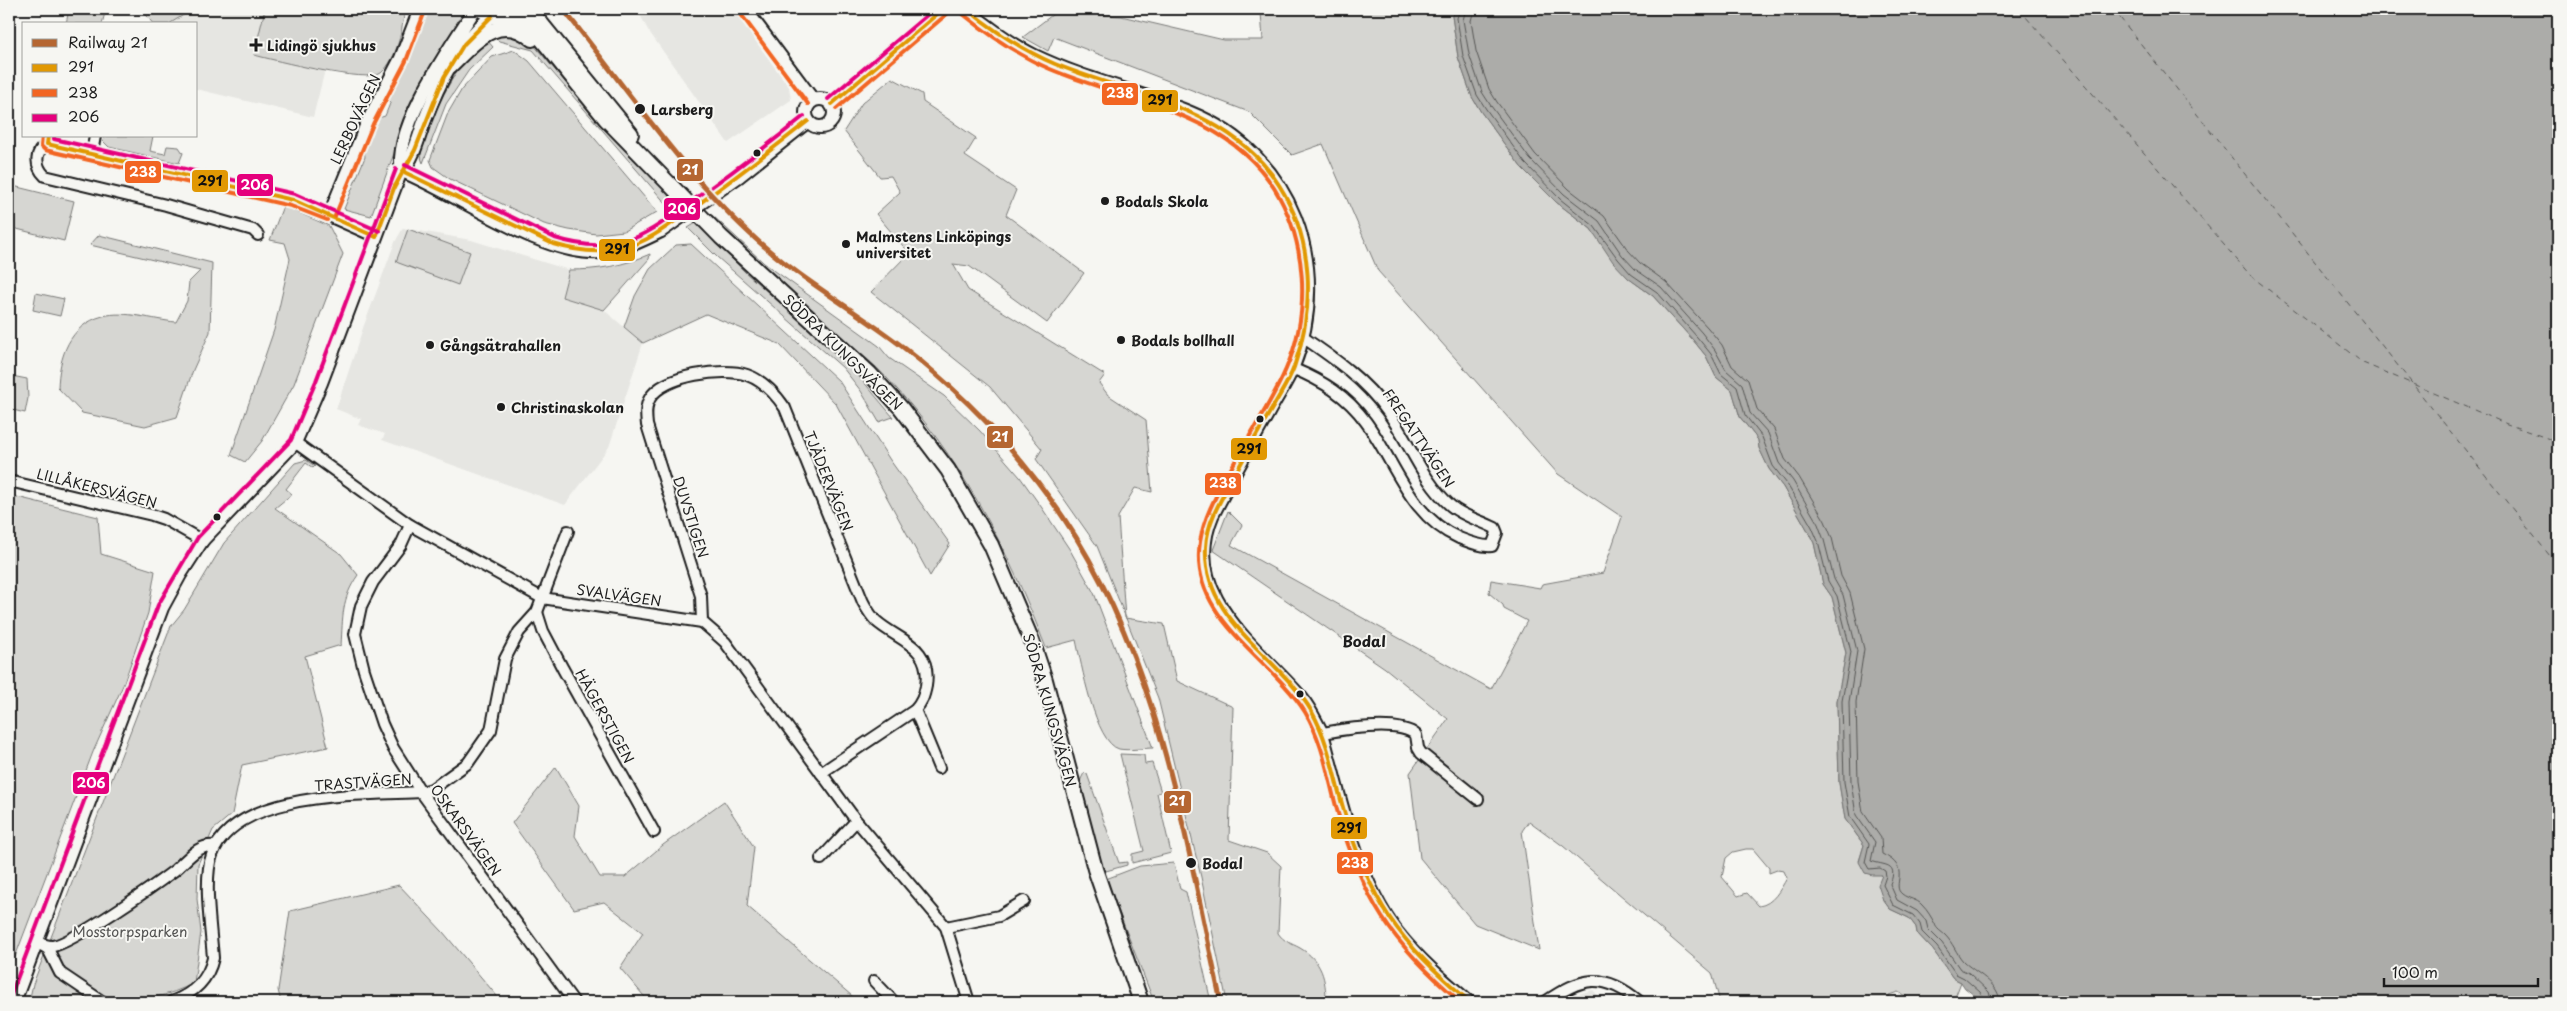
<svg xmlns="http://www.w3.org/2000/svg" width="2567" height="1011" font-family="'Playpen Sans',sans-serif">
<style>
.built{fill:#e6e6e2}
.green{fill:#d6d6d2;stroke:#797977;fill-rule:evenodd}
.water{fill:#acaca9;stroke:#727271}
.lines{fill:none;stroke-linecap:round;stroke-linejoin:round}
.shore{stroke:#565654;stroke-width:1}
.ferry{stroke:#565654;stroke-width:1;stroke-dasharray:6 5;stroke-linecap:butt}
.minor-casing{stroke:#1c1c1c;stroke-width:14}
.tertiary-casing{stroke:#1c1c1c;stroke-width:16}
.secondary-casing{stroke:#1c1c1c;stroke-width:18}
.minor{stroke:#f6f6f2;stroke-width:10}
.tertiary{stroke:#f6f6f2;stroke-width:12}
.secondary{stroke:#f6f6f2;stroke-width:14}
.tertiary-bridge-casing{stroke:#1c1c1c;stroke-width:16;stroke-linecap:butt}
.tertiary-bridge{stroke:#f6f6f2;stroke-width:12}
.bus-1-casing{stroke:#f6f6f2;stroke-width:8}
.bus-2-casing{stroke:#f6f6f2;stroke-width:8}
.bus-3-casing{stroke:#f6f6f2;stroke-width:8}
.bus-1{stroke:#e19803;stroke-width:4}
.bus-2{stroke:#f26522;stroke-width:4}
.bus-3{stroke:#e5007d;stroke-width:4}
.rail-1-casing{stroke:#f6f6f2;stroke-width:9}
.rail-1{stroke:#b56631;stroke-width:5}
.poi-dot{fill:#1c1c1c;stroke:#f6f6f2;stroke-width:2}
.labels{text-anchor:middle;dominant-baseline:central;stroke-width:4;stroke-linejoin:round;paint-order:stroke}
.poi-label{font-size:14px;font-weight:bold;fill:#1c1c1c;stroke:#f6f6f2;text-anchor:start}
.stop-label{font-size:14px;font-weight:bold;fill:#1c1c1c;stroke:#f6f6f2;text-anchor:start}
.street-label{font-size:14px;fill:#1c1c1c;stroke:#f6f6f2}
.park-label{font-size:14px;fill:#545453;stroke:#f6f6f2}
.neighbourhood-label{font-size:15px;font-weight:bold;fill:#1c1c1c;stroke:#f6f6f2}
.line-badge{stroke:#f6f6f2;stroke-width:2}
.badge-label{font-size:14px;text-anchor:middle;font-weight:bold;fill:#fff}
.pale-badge-label{font-size:14px;text-anchor:middle;font-weight:bold;fill:#111}
</style>
<rect width="100%" height="100%" fill="#f6f6f2"/>
<filter id="ink" filterUnits="userSpaceOnUse"><feTurbulence type="fractalNoise" baseFrequency=".02" numOctaves="2"/><feDisplacementMap in="SourceGraphic" scale="10" xChannelSelector="R" yChannelSelector="G"/><feConvolveMatrix kernelMatrix="1 2 1 2 8 2 1 2 1" color-interpolation-filters="sRGB"/></filter>
<g filter="url(#ink)">
<!-- built -->
<g class="built">
<path d="M164,9h133l29,57 -13,51 -117,-28v-65h-41z"/>
<path d="M637,9h95l57,78 2,13 -63,43 -80,-113z"/>
<path d="M403,228l68,12 98,30 -7,27 42,13 39,33 -34,104 -44,58 -183,-65 3,-6 -27,-9 3,-6 -25,-10 27,-81 32,-86z"/>
<path d="M1593,990l11,12h-43l3,-4z"/>
</g>
<!-- green -->
<g class="green">
<path d="M69,9h37l-4,15h-36z"/>
<path d="M142,9h51l-24,15h-16z"/>
<path d="M265,9h140c-3,20 -7,49 -24,64 -13,11 -107,-13 -127,-18z"/>
<path d="M425,9l42,1 -64,119 -32,87 -27,-7 21,-52 -1,-10 8,-27 13,-4 6,-15 -7,-4 26,-42z"/>
<path d="M1258,9h197l-3,7 6,41 14,40 9,15 40,55 35,35 35,27 37,49 25,18 40,44 13,16 10,21 16,13 8,27 18,23 1,8 10,21 14,18 24,42 7,14 9,41 9,13 14,56 -9,48 2,82 6,36 19,26 -5,16 23,14 1,25 7,9 19,9 7,9 1,6 16,17 20,28 8,4 -7,18 -3,2h-34l-19,-10 -9,3 1,7h-170l-8,-29 -149,-127 -34,-25 -7,10 17,119 -64,-26 -55,-66 -10,-85 38,-54 -63,-51 -172,-118 15,-39 14,14 -11,20 260,144 36,-68 -23,-12 -1,-4 -14,-12 2,-13 49,8 2,-4 61,-11 19,-56 -64,-43 -180,-203 -55,-127 -31,11 -43,-43 -195,-75 -6,14 -25,-14 33,-25 65,4 103,24h39l-2,-28zM1746,849h7l16,19v5l8,-3 7,1 3,7c-7,12 -14,26 -28,28l-12,-13 -9,3 -16,-19 4,-19 7,-6z"/>
<path d="M514,33l19,11 80,94 65,63 -10,5 -135,-156 -34,-9 -7,-6z"/>
<path d="M486,39l7,8 -24,23 -23,34 -23,59c-11,-17 31,-89 43,-106 5,-7 13,-12 20,-18z"/>
<path d="M514,50l15,11 128,151 -33,19 -28,3 -27,-4 -25,-6 -94,-45 -17,-12 -3,-7 18,-47 14,-24 30,-32z"/>
<path d="M892,78l30,16 1,8 53,36 -11,18 51,34 -10,25 78,58 -37,50 -78,-57 -16,-2 15,26 137,85 -6,8 9,12 38,25 6,72 -17,-4 -17,29 7,101 39,6 13,57 56,26 -4,133 38,13 14,13 -3,67c6,9 13,10 22,15 22,13 26,31 26,54h-99l-26,-125 -43,-179 -61,-152 -61,-87 6,-10 -52,-62 -119,-95 38,-39 -33,-39 24,-22 -9,-16 -11,1 -36,-46 18,-28z"/>
<path d="M105,136h48l-3,15 15,3 2,-8 12,1 4,6 -4,10 -70,-16 -6,-6z"/>
<path d="M9,185l65,16 -10,40 -55,-14z"/>
<path d="M283,206l46,20 14,28 -49,130 -32,57 -17,21 -14,-7 43,-125 16,-71 -5,-16 -15,-3z"/>
<path d="M712,215l52,48 115,83 10,12 55,38 36,35 40,46 22,31 28,42 24,43 59,155c-10,0 -24,3 -34,1 -24,-6 -38,-87 -43,-109l-30,8c-38,-99 -86,-193 -160,-271 -12,-13 -26,-24 -39,-35 -46,-42 -93,-82 -138,-124z"/>
<path d="M696,223l50,50 89,78 22,23 36,43 -14,5 -18,-31 -18,-23 -126,-111 -29,-29z"/>
<path d="M408,229l62,23 -12,33 -62,-23z"/>
<path d="M99,235l113,28 -2,69 -17,38 -16,47 -32,9 -63,-13 -24,-25c1,-31 11,-63 45,-72 22,-6 50,4 73,6l11,-21 2,-19 11,-11 -110,-26z"/>
<path d="M691,244l148,137 51,79 60,84 -20,32 -94,-172 -57,-60 -73,-30 -63,29 -19,-16 11,-31 15,-27 26,-24z"/>
<path d="M650,254l-1,5 -45,51 -42,-13 7,-27c29,0 54,-4 81,-16z"/>
<path d="M36,293l28,6 -4,17 -27,-6z"/>
<path d="M12,376l15,3 1,19 -3,15 -16,-4v-19z"/>
<path d="M306,460l9,6 -2,2 -7,-5 -20,26 6,5 -17,14 66,46 17,21c-17,24 -15,42 -17,70l-36,11 23,91 -86,18 -10,49 -19,16 -15,34 -1,35 4,33 -7,51c-51,27 -109,19 -165,19l4,-18 138,-358 13,-16 40,-67 71,-80z"/>
<path d="M9,495l89,22 3,37 54,17 -7,42 -24,70 -31,69 -84,221z"/>
<path d="M1120,754l24,1 1,9 7,-1 9,29 -4,1 14,60 -39,10v-9l12,-3z"/>
<path d="M556,767l23,39 -4,30 25,41h25l38,-32 61,-44 30,46 -7,59 112,96h-210l-29,-34 23,-35 -39,-31 -30,7 -62,-86z"/>
<path d="M1084,773l3,1 32,89 8,-1v3l-21,6 -3,-1 -23,-89z"/>
<path d="M1174,863l6,26 6,3 25,110h-57l-48,-123 34,-13z"/>
<path d="M399,885l44,47 59,70h-221l-3,-12 12,-79z"/>
</g>
<!-- water -->
<path class="water" d="M1455,9h1103v993h-575l-18,-14 -4,-6 -8,-4 -20,-28 -16,-17 -1,-6 -7,-9 -19,-9 -7,-9 -5,-15 4,-10h-10l-7,-2 -6,-11 5,-17 -19,-26 -6,-36 -2,-82 9,-48 -14,-56 -9,-13 -9,-41 -7,-14 -24,-42 -14,-18 -10,-21 -1,-8 -18,-23 -8,-27 -16,-13 -10,-21 -13,-16 -40,-44 -25,-18 -15,-16 -22,-33 -35,-27 -35,-35 -40,-55 -9,-15 -14,-40 -6,-41z"/>
<g class="lines">
<!-- shore -->
<g class="shore">
<path d="M1460,9l-3,9 6,38 14,39 9,14 39,54 35,36 34,27 24,33 13,15 26,18 40,45 14,17 10,20 16,13 8,28 17,22 11,29 14,18 25,43 6,14 10,40 9,15 14,56 -9,49 2,81 6,35 19,27 -4,18 4,7 11,-1 5,3 1,5 -3,9 10,20 20,10 7,9 2,8 15,15 19,27 8,4 16,14 6,10"/>
<path d="M1466,9l-3,11 6,34 13,38 9,14 39,53 34,35 35,27 23,34 13,14 26,18 41,46 13,17 11,20 16,14 8,29 18,20 11,30 14,18 25,43 6,16 10,39 9,16 14,56 -8,51 2,80 5,33 19,27 -4,19c13,5 28,1 19,23l7,16 20,11 9,10 2,8 14,14 18,26 9,4 20,19 3,10"/>
<path d="M1474,9l-3,12 5,30 13,38 8,13 38,52 34,35 35,27 24,34 12,13 26,19 42,46 14,17 10,21 16,14 9,29 17,20 11,30 14,18 26,44 7,17 9,38 9,17 14,56 -8,53 2,79 5,31 18,26 1,16c31,14 8,31 20,40 6,5 15,5 20,11 6,6 9,12 13,19 1,5 7,8 10,11 8,8 11,18 18,26 12,12 36,21 37,41"/>
</g>
<!-- ferry -->
<g class="ferry">
<path d="M2019,9l232,267 112,87 144,61 51,18"/>
<path d="M2113,9l445,557"/>
</g>
<defs>
<g id="minor">
<path d="M967,9c21,17 43,34 68,46 50,24 105,36 156,57 102,42 143,154 103,255 -6,15 -17,31 -25,46 -19,34 -38,68 -56,103 -33,78 44,129 88,180 9,11 15,24 22,37 18,65 33,143 74,198 21,27 47,49 73,71"/>
<path d="M48,136l-1,8 246,56 83,37"/>
<path d="M47,144c-13,8 -12,22 -2,32l121,29 87,25 5,5"/>
<path d="M92,153l3,-17"/>
<path d="M329,214l38,-93 33,-63 19,-49"/>
<path d="M1294,369c29,12 53,27 72,53 30,41 43,94 93,116 10,4 22,9 33,8l5,-13 -2,-5c-15,-8 -31,-11 -44,-22 -29,-25 -42,-65 -64,-95 -22,-31 -52,-52 -83,-73"/>
<path d="M296,443l114,82 132,73 160,24 23,20 130,177 91,108 23,75"/>
<path d="M9,481l143,34 12,4 39,22"/>
<path d="M410,525l-9,20 -28,37 -12,24 -6,28 9,36 18,54 11,24 28,44 153,210"/>
<path d="M537,612l6,19 20,38 91,163"/>
<path d="M702,622l-1,-26 -54,-171c-1,-9 -2,-19 3,-27 14,-23 74,-31 97,-23 17,6 28,18 38,33l78,194c4,7 7,13 13,19 24,21 56,24 50,65 -2,10 -4,16 -11,24l-94,63"/>
<path d="M915,710l24,58"/>
<path d="M1323,733c22,-4 76,-13 93,2l2,13 3,5 57,46"/>
<path d="M821,859l35,-38"/>
<path d="M946,927l53,-11 25,-15"/>
<path d="M38,943c5,1 10,3 15,3 21,-4 101,-60 122,-76 12,-10 23,-27 41,-24"/>
<path d="M41,945l7,4 12,24 43,29"/>
<path d="M874,981l20,21"/>
<path d="M15,1002l148,-394 18,-33 22,-34 93,-98 26,-60 80,-212"/>
<path d="M171,1002c22,-8 37,-21 42,-44 -2,-28 -10,-79 -1,-103 24,-65 152,-60 209,-63l11,-3 36,-26 23,-33 14,-71 14,-27 18,-20 31,-81"/>
<path d="M1545,1002c37,-25 58,-31 95,0"/>
</g>
<g id="tertiary">
<path d="M745,9l68,91"/>
<circle cx="820" cy="113" r="14"/>
<path d="M832,104l111,-95"/>
<path d="M402,171c55,22 140,85 198,81 22,-2 41,-11 61,-21"/>
<path d="M402,171c12,-14 16,-32 22,-49 15,-40 34,-79 68,-106"/>
<path d="M402,171c-10,-42 50,-126 73,-162"/>
<path d="M739,176l69,-55"/>
</g>
<g id="secondary">
<path d="M480,9l12,7 25,2 19,14 70,87 115,118 149,137 31,34 47,62 43,75 41,96 13,39 50,189 46,133"/>
<path d="M526,9l13,12 92,113"/>
<path d="M450,66c23,-22 49,-56 82,-27"/>
</g>
</defs>
<!-- minor casing -->
<use href="#minor" class="minor-casing"/>
<!-- tertiary casing -->
<use href="#tertiary" class="tertiary-casing"/>
<!-- secondary casing -->
<use href="#secondary" class="secondary-casing"/>
<!-- minor -->
<use href="#minor" class="minor"/>
<!-- tertiary -->
<use href="#tertiary" class="tertiary"/>
<!-- secondary -->
<use href="#secondary" class="secondary"/>
<defs>
<path id="tertiary-bridge" d="M661,231l78,-55"/>
</defs>
<!-- tertiary-bridge casing -->
<use href="#tertiary-bridge" class="tertiary-bridge-casing"/>
<!-- tertiary-bridge -->
<use href="#tertiary-bridge" class="tertiary-bridge"/>
<defs>
<g id="bus-1">
<path d="M967,9c27,22 55,41 88,55 78,32 175,43 224,121 35,55 36,122 15,182 -5,14 -14,27 -21,40 -12,20 -24,41 -35,62 -13,24 -31,50 -32,78 -4,74 73,108 106,165 17,30 22,65 32,99 26,91 54,130 126,191"/>
<path d="M832,104l111,-95"/>
<path d="M48,136l-1,8 246,56 83,37"/>
<path d="M402,171l151,73c23,7 47,10 71,4 27,-7 49,-26 72,-42 38,-27 75,-56 112,-85"/>
<path d="M376,237l18,-49 21,-38 29,-73 20,-33 28,-28"/>
</g>
<g id="bus-2">
<path d="M740,13l68,91"/>
<path d="M963,14c27,22 55,41 87,55 78,33 175,42 224,119 33,53 37,124 12,181 -14,33 -36,64 -53,96 -13,24 -29,49 -33,77 -12,76 71,115 105,170 18,30 23,65 32,98 26,90 53,132 124,192"/>
<path d="M836,109l111,-95"/>
<path d="M42,136l-1,10 4,4 246,56 36,14"/>
<path d="M335,216l38,-92 33,-63 19,-50"/>
</g>
<g id="bus-3">
<path d="M828,99l106,-90"/>
<path d="M54,137v2l241,55 84,37"/>
<path d="M405,165l150,73c22,7 45,10 68,4 26,-7 47,-25 69,-41 38,-27 75,-55 112,-85"/>
<path d="M9,1000l149,-395 40,-68 93,-97 25,-59 80,-212"/>
</g>
</defs>
<!-- bus-1 casing -->
<use href="#bus-1" class="bus-1-casing"/>
<!-- bus-2 casing -->
<use href="#bus-2" class="bus-2-casing"/>
<!-- bus-3 casing -->
<use href="#bus-3" class="bus-3-casing"/>
<!-- bus-1 -->
<use href="#bus-1" class="bus-1"/>
<!-- bus-2 -->
<use href="#bus-2" class="bus-2"/>
<!-- bus-3 -->
<use href="#bus-3" class="bus-3"/>
<defs>
<path id="rail-1" d="M563,9c63,78 120,165 195,232 45,40 97,69 145,106 62,48 116,105 160,170 97,144 121,319 158,485"/>
</defs>
<!-- rail-1 casing -->
<use href="#rail-1" class="rail-1-casing"/>
<!-- rail-1 -->
<use href="#rail-1" class="rail-1"/>
</g>
</g>
<!-- markers -->
<g class="poi-dot">
<path d="M253.5 37.5h5v5h5v5h-5v5h-5v-5h-5v-5h5z"/>
<circle cx="640" cy="109" r="6"/>
<circle cx="757" cy="153" r="4.5"/>
<circle cx="1105" cy="201" r="5"/>
<circle cx="846" cy="244" r="5"/>
<circle cx="1121" cy="340" r="5"/>
<circle cx="430" cy="345" r="5"/>
<circle cx="501" cy="407" r="5"/>
<circle cx="1260" cy="419" r="4.5"/>
<circle cx="217" cy="517" r="4.5"/>
<circle cx="1300" cy="694" r="4.5"/>
<circle cx="1191" cy="863" r="6"/>
</g>
<g class="labels">
<!-- poi labels -->
<g class="poi-label">
<text x="267" y="45">Lidingö sjukhus</text>
<text x="1115" y="201">Bodals Skola</text>
<text x="856" y="236">Malmstens Linköpings<tspan x="856" dy="16">universitet</tspan></text>
<text x="1131" y="340">Bodals bollhall</text>
<text x="440" y="345">Gångsätrahallen</text>
<text x="511" y="407">Christinaskolan</text>
</g>
<!-- stop labels -->
<g class="stop-label">
<text x="651" y="109">Larsberg</text>
<text x="1202" y="863">Bodal</text>
</g>
<!-- street labels -->
<g class="street-label">
<text transform="translate(355 119) rotate(-65)">LERBOVÄGEN</text>
<text transform="translate(843 352) rotate(44)">SÖDRA KUNGSVÄGEN</text>
<text transform="translate(1419 438) rotate(56)">FREGATTVÄGEN</text>
<text transform="translate(829 481) rotate(68)">TJÄDERVÄGEN</text>
<text transform="translate(97 488) rotate(14)">LILLÅKERSVÄGEN</text>
<text transform="translate(691 517) rotate(72)">DUVSTIGEN</text>
<text transform="translate(619 595) rotate(8)">SVALVÄGEN</text>
<text transform="translate(1050 710) rotate(74)">SÖDRA KUNGSVÄGEN</text>
<text transform="translate(605 716) rotate(61)">HÄGERSTIGEN</text>
<text transform="translate(363 782) rotate(-4)">TRASTVÄGEN</text>
<text transform="translate(466 830) rotate(54)">OSKARSVÄGEN</text>
</g>
<!-- park labels -->
<g class="park-label">
<text x="130" y="931">Mosstorpsparken</text>
</g>
<!-- neighbourhood labels -->
<g class="neighbourhood-label">
<text x="1364" y="640">Bodal</text>
</g>
</g>
<g class="line-badge">
<rect x="1101" y="82" width="38" height="24" rx="5" fill="#f26522"/>
<rect x="1141" y="89" width="38" height="24" rx="5" fill="#e19803"/>
<rect x="676" y="158" width="28" height="24" rx="5" fill="#b56631"/>
<rect x="124" y="160" width="38" height="24" rx="5" fill="#f26522"/>
<rect x="191" y="169" width="38" height="24" rx="5" fill="#e19803"/>
<rect x="236" y="173" width="38" height="24" rx="5" fill="#e5007d"/>
<rect x="663" y="197" width="38" height="24" rx="5" fill="#e5007d"/>
<rect x="598" y="238" width="38" height="24" rx="5" fill="#e19803"/>
<rect x="986" y="425" width="28" height="24" rx="5" fill="#b56631"/>
<rect x="1230" y="437" width="38" height="24" rx="5" fill="#e19803"/>
<rect x="1204" y="472" width="38" height="24" rx="5" fill="#f26522"/>
<rect x="72" y="771" width="38" height="24" rx="5" fill="#e5007d"/>
<rect x="1163" y="790" width="29" height="24" rx="5" fill="#b56631"/>
<rect x="1330" y="816" width="38" height="24" rx="5" fill="#e19803"/>
<rect x="1336" y="851" width="38" height="24" rx="5" fill="#f26522"/>
</g>
<g class="badge-label">
<text x="1120" y="98">238</text>
<text x="690" y="175">21</text>
<text x="143" y="177">238</text>
<text x="255" y="190">206</text>
<text x="682" y="214">206</text>
<text x="1000" y="442">21</text>
<text x="1223" y="488">238</text>
<text x="91" y="788">206</text>
<text x="1177" y="806">21</text>
<text x="1355" y="868">238</text>
</g>
<g class="pale-badge-label">
<text x="1160" y="105">291</text>
<text x="210" y="186">291</text>
<text x="617" y="254">291</text>
<text x="1249" y="454">291</text>
<text x="1349" y="833">291</text>
</g>
<!-- margin -->
<rect width="2567" height="1011" fill="none" stroke="#f6f6f2" stroke-width="30"/>
<rect x="15" y="15" width="2537" height="981" fill="none" stroke="#1c1c1c" stroke-width="2" filter="url(#ink)"/>
<!-- legend -->
<rect x="22" y="22" width="175" height="115" fill="#f6f6f2" stroke="#9f9f9c"/>
<rect x="32" y="39" width="25" height="8" fill="#b56631" stroke="#9f9f9c"/>
<text x="68" y="48" font-size="15" fill="#1c1c1c">Railway 21</text>
<rect x="32" y="64" width="25" height="8" fill="#e19803" stroke="#9f9f9c"/>
<text x="68" y="72" font-size="15" fill="#1c1c1c">291</text>
<rect x="32" y="89" width="25" height="8" fill="#f26522" stroke="#9f9f9c"/>
<text x="68" y="98" font-size="15" fill="#1c1c1c">238</text>
<rect x="32" y="114" width="25" height="8" fill="#e5007d" stroke="#9f9f9c"/>
<text x="68" y="122" font-size="15" fill="#1c1c1c">206</text>
<!-- scale -->
<path d="M2384 978v8h154v-8" fill="none" stroke="#1c1c1c" stroke-width="2.5"/>
<text x="2392" y="978" font-size="15" fill="#1c1c1c" stroke="#f6f6f2" stroke-width="4" paint-order="stroke">100 m</text>
</svg>
